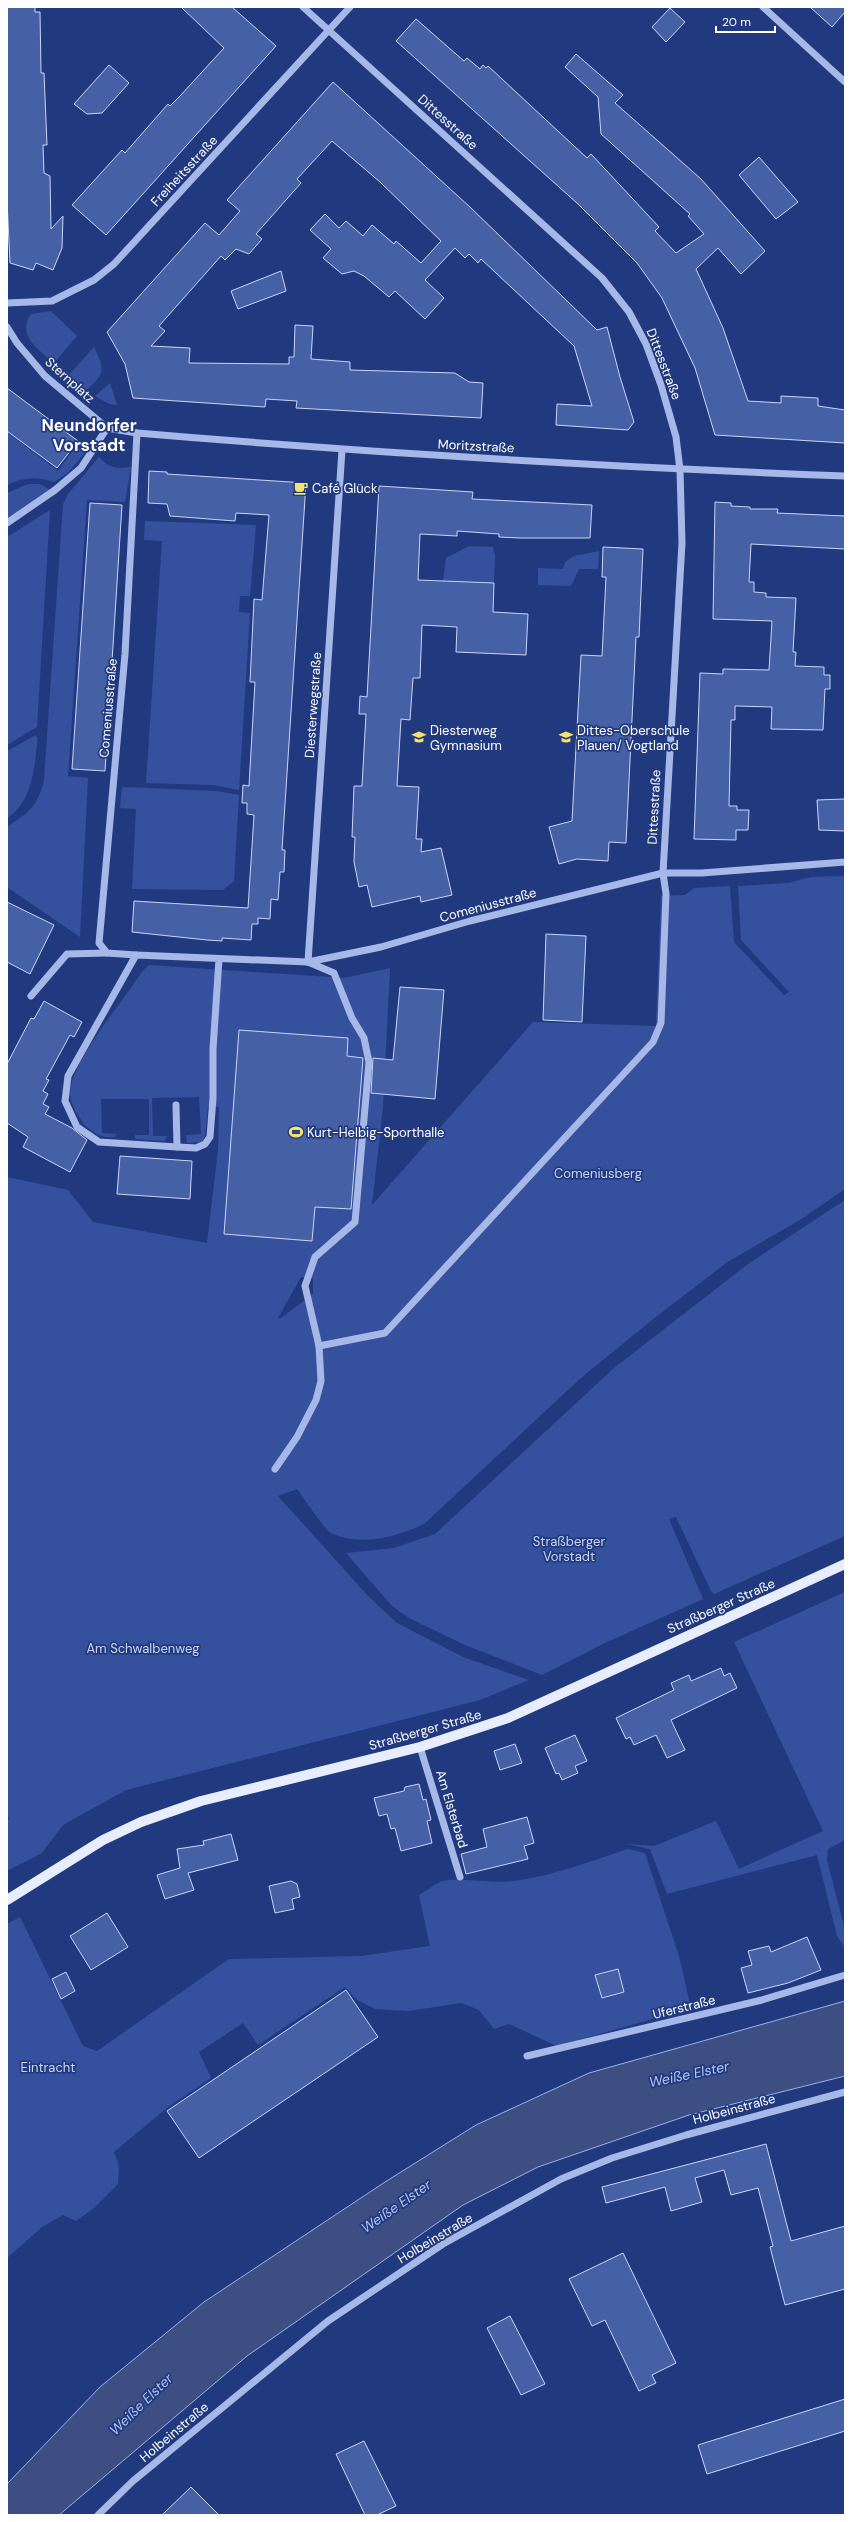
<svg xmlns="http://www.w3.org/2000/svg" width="852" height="2522" font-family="'DM Sans',sans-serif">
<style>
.green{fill:#35519d;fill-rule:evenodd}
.water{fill:#3c4e82;stroke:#9ab1e8}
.building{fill:#4660a6;stroke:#cad6f6}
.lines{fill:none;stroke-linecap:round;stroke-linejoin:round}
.minor{stroke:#a6b8e7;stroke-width:7}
.major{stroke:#e8edfd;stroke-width:10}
.labels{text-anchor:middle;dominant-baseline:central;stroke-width:3.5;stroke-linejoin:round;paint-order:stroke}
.street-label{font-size:13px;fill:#fff;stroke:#213a7f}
.poi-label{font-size:13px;fill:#fff;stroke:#213a7f;text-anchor:start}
.park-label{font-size:13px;fill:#cad6f6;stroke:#213a7f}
.water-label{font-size:14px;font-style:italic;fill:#b2c3ef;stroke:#213a7f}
.district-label{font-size:17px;font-weight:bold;fill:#fff;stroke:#213a7f}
</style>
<rect width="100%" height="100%" fill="#213a7f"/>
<!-- green -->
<g class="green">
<path d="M51,311l26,25 -23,27c-15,-13 -38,-28 -23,-49z"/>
<path d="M94,347c12,24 10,28 -10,45l-17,-15z"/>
<path d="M110,383l7,22 -8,-1 -14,-8z"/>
<path d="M7,432l51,39 17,-23 13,1 -20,24 -14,9c-17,-6 -31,-5 -47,3z"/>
<path d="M99,457c10,11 17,12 32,10l-6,35 -38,-2 -19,276 20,2 -8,159 -73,-50v-60c23,-16 30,-19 37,-47l19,-276 5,-10z"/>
<path d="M28,484h12l10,6 -43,30v-27z"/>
<path d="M50,510l-13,217 -30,18v-208z"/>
<path d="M145,521l111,4 -6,71h-10l-1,16 11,1 -11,177 -26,-5 -67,-2 16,-242 -18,-1z"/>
<path d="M469,546l24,1 2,8 -1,28 -51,-2 3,-23z"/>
<path d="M599,551l-1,18h-19l-8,17 -33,-1v-17l25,1 2,-7 9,-6z"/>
<path d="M36,735c3,6 0,13 0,19 -3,24 -7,50 -29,64v-67z"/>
<path d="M122,787l95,4 22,4 -5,86 -11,9 -91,-1 4,-80 -16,-1z"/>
<path d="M845,876v313l-42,29 -77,45 -74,57 -70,57 -158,147c-28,13 -62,23 -93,9 -6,-3 -28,-36 -34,-44l-19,7 91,101 28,26 66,34 66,23 -49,20 -354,90 -63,35 -21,28 -35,18v-51l2,-1 -2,-6v-636l61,13 25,32 114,21 11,-93 1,-43h-11l-3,30 -4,5 -14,1 -1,-8 15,-1 -2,-37 -47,1 1,38h14l-2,5 -30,-2v-4h14v-36h-48l1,34 14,1 -1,3c-13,2 -24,-5 -32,-14 -6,-9 -13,-19 -13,-31 2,-32 53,-90 71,-119l8,-8 195,13 46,-10 -7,139 -11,98 161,-183 123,4 5,-130 24,-1 9,-7 36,-2 4,56 50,53 5,-3 -48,-52 -3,-54 50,-3 23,-6zM301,1277l12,1v16l-32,24h-3z"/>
<path d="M845,1200v336l-131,58 -3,-3 -35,-74 -7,2 34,80 -98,44 -63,32 -77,-30 -56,-27 -17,-12 -46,-53 48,-5 41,-14 179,-166 134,-104z"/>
<path d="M845,1592v248l-17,9 -1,11 18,70v18l-8,-12 -20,-81 -150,39 -17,-45 -24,-5 28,2 62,-25 23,48 84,-38 -89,-189z"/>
<path d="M627,1849l18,4 34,103 12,52 -134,38 -48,-22 -15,5 -15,-19 -18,-7 -53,8 -33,-2 -18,-9 -12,-13 -87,58 -15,-22 -44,29 12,26 -43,29 -54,45 5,14 -1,18 -25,25 -17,12 -13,-6 -21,12 -35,31v-334l13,-7 63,129 14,5 132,-92 132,-3 69,-10 -11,-51c7,-4 14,-10 21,-13 14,-6 53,2 73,-1 40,-5 76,-19 114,-32z"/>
</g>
<!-- water -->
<path class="water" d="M845,2001v75l-156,39 -151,52 -75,38 -216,151 -188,159h-52v-31l93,-97 104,-85 181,-120 91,-57 113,-52z"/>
<!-- building -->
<g class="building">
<path d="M7,7h28v5h5l1,61h3l3,72h-4l1,28 6,3 1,53 12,-13 -1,32 -9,22 -17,-7 -3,7 -23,-7 -3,-63z"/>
<path d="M181,7h51l44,39 -170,189 -34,-30 50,-55 3,3 43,-49 2,2 10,-10 44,-48z"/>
<path d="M810,7h35v5l-13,15z"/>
<path d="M670,8l15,14 -19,20 -14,-15z"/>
<path d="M416,19l48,42 3,-3 13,11 3,-4 3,3 2,-2 99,92 4,-4 68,73 -4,4 21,22 28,-19 -16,-18 2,-2 -89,-80 -3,-37 -33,-30 11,-13 47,41 -8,8 86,76 64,72 -24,23 -23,-26 -22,21 27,59 25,73 33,2v-7l37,2v8l27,4v33l-130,-8 -20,-67 -33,-70 -25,-35 -59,-59 -182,-163z"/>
<path d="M109,65l20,18 -27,30 -15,1 -13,-10z"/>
<path d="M333,82l138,126 126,122 10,-3 13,50 14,45 -6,8 -72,-5 1,-21 35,2 -18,-60 -93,-87 -3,4 -9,-9 -4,4 -10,-10 -30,32 19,18 -19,21 -30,-28 -6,6 -25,-21 -10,-5 -12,3 -19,-16 8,-9 -21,-19 15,-16 14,14 7,-7 17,15 9,-11 22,19 2,-3 25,22 20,-22 -61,-59 -48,-41 -35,38 4,4 -45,51 6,5 -13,15 -13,-5 -11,11 -4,-4 -62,70 6,5 -14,15 39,2 -1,15 100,1v-7h5l1,-32 18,1 -2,33 39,3v8l105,3 14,9 14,1 -2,35 -185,-10 1,-7 -31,-2 -1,8 -132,-9 -8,-34 -18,-32 98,-109 14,12 21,-24 -13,-11z"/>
<path d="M759,157l39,45 -22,17 -37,-44z"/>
<path d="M281,271l5,20 -48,18 -7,-18z"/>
<path d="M7,388l71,53 -21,27 -50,-37z"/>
<path d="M149,471l18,1v2l139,9 -24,367h3l-1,22h-4l-2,28 -7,-1 -1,20 -12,-1v6h-6l-1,16 -29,-2v3l-15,-1 -75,-8 2,-31 114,7 6,-93 -7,-1v-11h-5l1,-18 6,1 6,-104h-5l4,-83 8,1 7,-85 -33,-2 -1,8 -65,-5 -3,-12 -19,-1z"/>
<path d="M379,486l94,6 -1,7 120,6 -2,33h-70l-21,-1v-3l-42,-3v5l-37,-2 -2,46 76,3 -1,29 35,2 -2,41 -70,-3 1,-25 -35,-2 -2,53h-7l-3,42 -9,-1 -4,67 22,1 -3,52h6l-1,13 20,-4 11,47 -31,7 -1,-6 -48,11 -5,-22 -8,2 -5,-25 1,-25h-3l2,-51h8l4,-72h-7l1,-18 7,1z"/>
<path d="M715,502l16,1v3l19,1v2h28l-1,4 68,3v33l-94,-5 -2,38h5v10l12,1v4l30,1 -3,54h3l-1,14 29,1v8h6v14h-5l-2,41 -52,-1 1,-22 -37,-1v14h-4l-2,86h8v4h12l-1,20h-12v10l-42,-1 6,-166 23,1v-5l46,1 3,-49 -59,-2z"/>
<path d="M90,503l32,2 -17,266 -33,-2z"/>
<path d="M603,547l40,2 -4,88h-3l-10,206 -17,-1 -1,19 -31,-2 -18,5 -10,-37 23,-6 9,-166 21,1 4,-79h-4z"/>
<path d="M845,799v32l-26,-1 -2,-30z"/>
<path d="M7,902l47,23 -24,49 -23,-12z"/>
<path d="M546,934l40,2 -4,86 -39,-2z"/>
<path d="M400,987l44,3 -9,109 -64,-6 2,-35 20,2z"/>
<path d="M44,1001l38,21 -8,15 -4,-2 -24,44 3,1 -6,11 5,3 -5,10 6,3 -4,7 27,14 15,12 -17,32 -47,-25 5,-10 -21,-14v-59l24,-46 3,1z"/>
<path d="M239,1030l109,8 -1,18 16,2 -12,151 -36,-2 -3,34 -88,-7z"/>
<path d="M120,1156l72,5 -2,38 -73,-5z"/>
<path d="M721,1668l3,8 6,-3 7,15 -66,32 14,30 -18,8 -11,-23 -22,10 -4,-8 -4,2 -10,-21 58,-28 -3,-7 18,-8 2,6z"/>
<path d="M575,1735l12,26 -12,5 3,7 -16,7 -3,-7 -3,1 -11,-26z"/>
<path d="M515,1744l7,19 -22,7 -6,-19z"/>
<path d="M419,1784l4,16 3,-1 5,21 -4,1 5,22 -31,8 -6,-23 -4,1 -4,-15 -8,2 -5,-18 30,-7 1,-4z"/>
<path d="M527,1817l7,26 -10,3 4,13 -62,15 -5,-20 26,-7 -4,-18z"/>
<path d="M231,1834l7,26 -50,13 6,17 -29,9 -8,-24 23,-7 -3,-19 27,-4 -1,-4z"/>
<path d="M291,1881l6,3 3,13 -8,2 2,10 -19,4 -6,-27z"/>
<path d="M107,1913l21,34 -37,23 -21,-34z"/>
<path d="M807,1937l14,33 -33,13 -40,10 -7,-25 11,-3 -4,-14 21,-5 2,6z"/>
<path d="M618,1969l6,23 -22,6 -7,-23z"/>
<path d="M66,1972l9,19 -14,8 -9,-20z"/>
<path d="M346,1990l32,47 -179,121 -32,-47z"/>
<path d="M766,2144l25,97 54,-15v63l-60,16 -15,-58 3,-1 -15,-58 -27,7 -7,-25 -29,8 7,24 -31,9 -6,-24 -59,16 -4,-16z"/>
<path d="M623,2253l53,110 -24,12 4,8 -17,8 -34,-71 -13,6 -23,-47z"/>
<path d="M510,2316l35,68 -24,11 -34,-67z"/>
<path d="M845,2399v32l-138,43 -9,-29z"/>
<path d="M364,2441l32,65 -19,9h-12l-29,-61z"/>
<path d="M191,2487l28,28h-57z"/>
</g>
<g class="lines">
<!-- minor -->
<g class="minor">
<path d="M303,7l299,271 27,34 17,32 15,41 15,52 4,33 2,73 -19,330 3,21 -5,129 -8,19 -268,291 -66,13"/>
<path d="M763,7l82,75"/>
<path d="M7,303l45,-2 42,-21 20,-16 236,-257"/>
<path d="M7,327l10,16 28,33 62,52 30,5c236,20 471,34 708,43"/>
<path d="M7,523l48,-33 26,-22 26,-40"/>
<path d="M136,955l-29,-2 -8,-10 26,-289 12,-221"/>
<path d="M219,959l-6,90v49l-3,39 -5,7 -9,4 -19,-1 -78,-5 -22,-15 -12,-26 3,-25 68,-121 172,7 73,-15 89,-26 193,-48h39l143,-11"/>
<path d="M308,962l34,-512"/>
<path d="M31,996l36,-42 40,-1"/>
<path d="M176,1105l1,42"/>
<path d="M275,1469l22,-32 19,-37 5,-19 -2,-35 -14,-60 10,-29 40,-35 14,-160 -5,-24 -12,-20 -18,-45 -26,-11"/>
<path d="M420,1747l40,130"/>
<path d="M527,2056l235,-56 83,-25"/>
<path d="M98,2515l35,-34 195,-160 115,-77 118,-65 51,-21 74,-23 159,-43"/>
</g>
<!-- major -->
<path class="major" d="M7,1900l96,-60 38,-18 60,-21 219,-54 88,-29 337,-154"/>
</g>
<!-- icons -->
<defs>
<symbol id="cafe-bare" viewBox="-9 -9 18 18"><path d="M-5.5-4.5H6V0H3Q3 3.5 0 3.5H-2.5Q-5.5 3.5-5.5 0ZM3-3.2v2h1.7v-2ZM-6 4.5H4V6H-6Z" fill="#f4e368" stroke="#213a7f" stroke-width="2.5" paint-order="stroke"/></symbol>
<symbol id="school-bare" viewBox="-9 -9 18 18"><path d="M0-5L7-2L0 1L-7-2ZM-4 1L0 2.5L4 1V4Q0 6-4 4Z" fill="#f4e368" stroke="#213a7f" stroke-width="2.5" paint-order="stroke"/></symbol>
<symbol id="stadium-bare" viewBox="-9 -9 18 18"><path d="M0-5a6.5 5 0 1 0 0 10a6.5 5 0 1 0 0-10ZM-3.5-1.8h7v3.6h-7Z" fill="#f4e368" stroke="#213a7f" stroke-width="2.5" paint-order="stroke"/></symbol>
</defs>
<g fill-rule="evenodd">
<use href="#cafe-bare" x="291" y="478" width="20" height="20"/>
<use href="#school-bare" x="409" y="727" width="20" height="20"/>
<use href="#school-bare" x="556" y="727" width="20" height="20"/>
<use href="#stadium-bare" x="286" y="1122" width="20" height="20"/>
</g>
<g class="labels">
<!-- street labels -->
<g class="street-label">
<text transform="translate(448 122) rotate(42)">Dittesstraße</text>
<text transform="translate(184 171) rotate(-47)">Freiheitsstraße</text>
<text transform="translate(664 364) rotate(69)">Dittesstraße</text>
<text transform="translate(70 380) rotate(42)">Sternplatz</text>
<text transform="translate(476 446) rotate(3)">Moritzstraße</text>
<text transform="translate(313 705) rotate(-86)">Diesterwegstraße</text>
<text transform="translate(108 708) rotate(-85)">Comeniusstraße</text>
<text transform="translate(654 807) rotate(-87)">Dittesstraße</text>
<text transform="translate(488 905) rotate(-15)">Comeniusstraße</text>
<text transform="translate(721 1606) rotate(-24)">Straßberger Straße</text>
<text transform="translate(425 1730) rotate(-16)">Straßberger Straße</text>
<text transform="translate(452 1809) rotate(73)">Am Elsterbad</text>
<text transform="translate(684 2007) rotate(-14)">Uferstraße</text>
<text transform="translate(734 2109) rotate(-15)">Holbeinstraße</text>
<text transform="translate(435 2238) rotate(-31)">Holbeinstraße</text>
<text transform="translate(174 2432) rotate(-40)">Holbeinstraße</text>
</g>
<!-- poi labels -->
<g class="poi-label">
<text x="312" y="488">Café Glück</text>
<text x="430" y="730">Diesterweg<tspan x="430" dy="15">Gymnasium</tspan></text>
<text x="577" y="730">Dittes-Oberschule<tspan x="577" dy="15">Plauen/ Vogtland</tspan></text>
<text x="307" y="1132">Kurt-Helbig-Sporthalle</text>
</g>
<!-- park labels -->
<g class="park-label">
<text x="598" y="1173">Comeniusberg</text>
<text x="569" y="1541">Straßberger<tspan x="569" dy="15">Vorstadt</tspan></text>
<text x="143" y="1648">Am Schwalbenweg</text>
<text x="48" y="2067">Eintracht</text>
</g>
<!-- water labels -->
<g class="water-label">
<text transform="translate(689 2074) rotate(-12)">Weiße Elster</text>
<text transform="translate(396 2206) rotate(-35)">Weiße Elster</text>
<text transform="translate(141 2404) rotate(-44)">Weiße Elster</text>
</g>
<!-- district labels -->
<g class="district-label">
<text x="89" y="425">Neundorfer<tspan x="89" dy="20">Vorstadt</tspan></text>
</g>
</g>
<!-- border -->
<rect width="852" height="2522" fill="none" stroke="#ffffff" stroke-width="16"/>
<!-- scale -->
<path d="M716 26v6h59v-6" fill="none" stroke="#ffffff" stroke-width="2"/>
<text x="722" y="26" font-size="12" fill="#ffffff" stroke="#213a7f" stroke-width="3" paint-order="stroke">20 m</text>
</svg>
